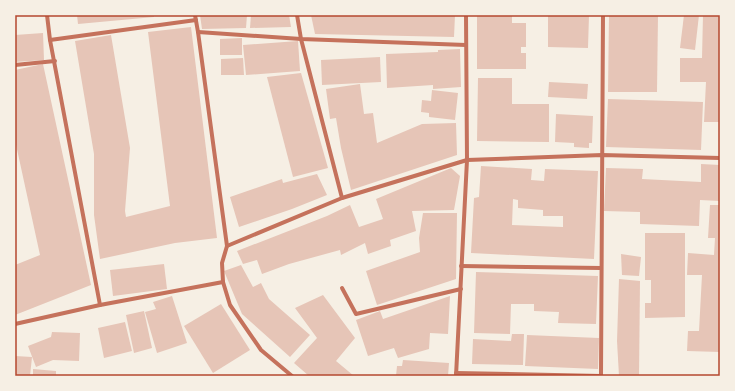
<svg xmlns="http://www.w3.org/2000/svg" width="735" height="391" font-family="'DejaVu Sans',sans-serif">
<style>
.building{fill:#e6c5b7;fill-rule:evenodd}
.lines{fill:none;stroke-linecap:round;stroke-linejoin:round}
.minor{stroke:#c5725c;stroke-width:4}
.neatline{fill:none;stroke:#b5482f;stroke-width:1.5}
</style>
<rect width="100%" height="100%" fill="#f6efe4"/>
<!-- building -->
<g class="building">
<path d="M77,15h77v2l-76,7z"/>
<path d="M200,15h47l-1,13 -44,1z"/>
<path d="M251,15h38l2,12 -41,1z"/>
<path d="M311,15h144l-1,22 -139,-3z"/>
<path d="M477,15h35v8h14v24h-5v6h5v16h-49z"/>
<path d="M548,15h41l-1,33 -40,-1z"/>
<path d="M609,15h49l-1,77h-49z"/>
<path d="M684,15h15l-4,35 -15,-2z"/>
<path d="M703,15h17v107h-16l2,-40h-26v-24h22z"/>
<path d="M191,27l26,211 -42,5 -75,16 -6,-44v-61l-19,-113 36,-6 19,113 -5,63 1,6 44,-11 -22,-174z"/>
<path d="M43,33l1,27 -29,2v-27z"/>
<path d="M242,38v17h-22v-16z"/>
<path d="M298,41l2,30 -54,4 -3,-30z"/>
<path d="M460,49l1,38 -28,2v-4l-46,3 -1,-34 52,-2v-2z"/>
<path d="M380,57l1,25 -59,3 -1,-25z"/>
<path d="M243,58l1,17h-23v-16z"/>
<path d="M43,64l48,221 -76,30v-50l25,-10 -25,-115v-70z"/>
<path d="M301,73l27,95 -35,9 -26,-100z"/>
<path d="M478,78h34v26h37v38l-72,-1z"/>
<path d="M549,82l39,2 -1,15 -39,-2z"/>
<path d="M360,84l4,30 9,-1 4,30 45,-19 34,-1 1,32 -106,35 -10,-42 -5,-30 -6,1 -4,-30z"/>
<path d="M432,90l26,3 -3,27 -26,-3v-4l-8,-1 1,-12 9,1z"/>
<path d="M608,99l95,3 -2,48 -95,-3z"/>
<path d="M556,114l37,2 -1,27h-3v5l-15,-1v-4l-19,-1z"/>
<path d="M701,164l19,1v36l-20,-1 -1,26 -59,-2v-12l-36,-1 2,-43 37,1 -1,10 59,3z"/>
<path d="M481,166l51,3 -1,11 13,1 1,-12 53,2 -4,88 -123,-6 3,-55 5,-1zM513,199l5,1v8l25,2v6h20v11l-51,-2z"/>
<path d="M451,168l9,8 -6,34 -42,1 4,20 -26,9 1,6 -23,8 -3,-11 -24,12 -1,-5 -51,14 -27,10 -5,-14 -14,4 -6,-13 90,-35 23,-11 9,22 24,-8 -7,-20z"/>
<path d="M317,174l10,21 -35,14 -53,18 -9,-30 52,-18 1,4z"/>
<path d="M710,205h10v147l-33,-1 1,-20h11l3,-56h-15l1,-22 26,2 1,-17h-7z"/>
<path d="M423,213h34l-1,66 -79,26 -11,-34 54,-19 -1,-14z"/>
<path d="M645,233h40v84l-40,1v-15h6v-23h-6z"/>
<path d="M621,254l20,3 -2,19 -17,-1z"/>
<path d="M164,264l3,25 -54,7 -3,-26z"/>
<path d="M241,265l12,22 8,-4 8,16 41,36 -20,22 -48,-43 -18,-43z"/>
<path d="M476,272l122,4 -2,48 -38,-1 1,-11 -25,-1v-7h-23l-1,30 -36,-1z"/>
<path d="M619,279l21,2 -1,95h-20l-2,-35z"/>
<path d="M323,295l32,43 -19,23 18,15h-45l-15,-13 23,-25 -22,-30z"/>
<path d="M172,296l15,47 -30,10 -12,-41 11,-3 -3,-7z"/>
<path d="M450,296l-2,38 -18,-1 -1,16 -31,9 -4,-10 -26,8 -12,-36 24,-9 3,8z"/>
<path d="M221,304l29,46 -37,23 -29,-47z"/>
<path d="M144,311l8,37 -18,5 -8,-38z"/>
<path d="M125,322l7,29 -28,7 -6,-30z"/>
<path d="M52,332l28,1 -1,28 -26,-1 -17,7 -8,-21 23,-9z"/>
<path d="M512,334h12l-1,31 -51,-1 1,-25 38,2z"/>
<path d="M527,335l72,3 -1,31 -73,-3z"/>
<path d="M15,356l17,1 -2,19h-15z"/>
<path d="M403,360l46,3 -1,13h-52l1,-10h5z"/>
<path d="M33,369l23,2v5h-23z"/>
</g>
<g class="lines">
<!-- minor -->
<g class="minor">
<path d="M47,15l3,25 50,265"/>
<path d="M195,15l3,17 29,214 -5,17 1,19 7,23 31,45 31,26"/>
<path d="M297,15l4,24 41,159"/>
<path d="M198,32l103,7 165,6"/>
<path d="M50,40l146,-20"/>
<path d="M15,65l40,-4"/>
<path d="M227,246l115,-48 125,-38 135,-5 118,3"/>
<path d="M461,266l140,2"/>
<path d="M342,288l14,26 105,-25"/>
<path d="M15,324l85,-19 123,-23"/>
<path d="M456,373l145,3"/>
<path d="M456,376l11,-216 -1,-145"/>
<path d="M601,376l2,-361"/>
</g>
</g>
<!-- border -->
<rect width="735" height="391" fill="none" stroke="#f6efe4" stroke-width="32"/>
<rect x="16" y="16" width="703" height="359" class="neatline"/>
</svg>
